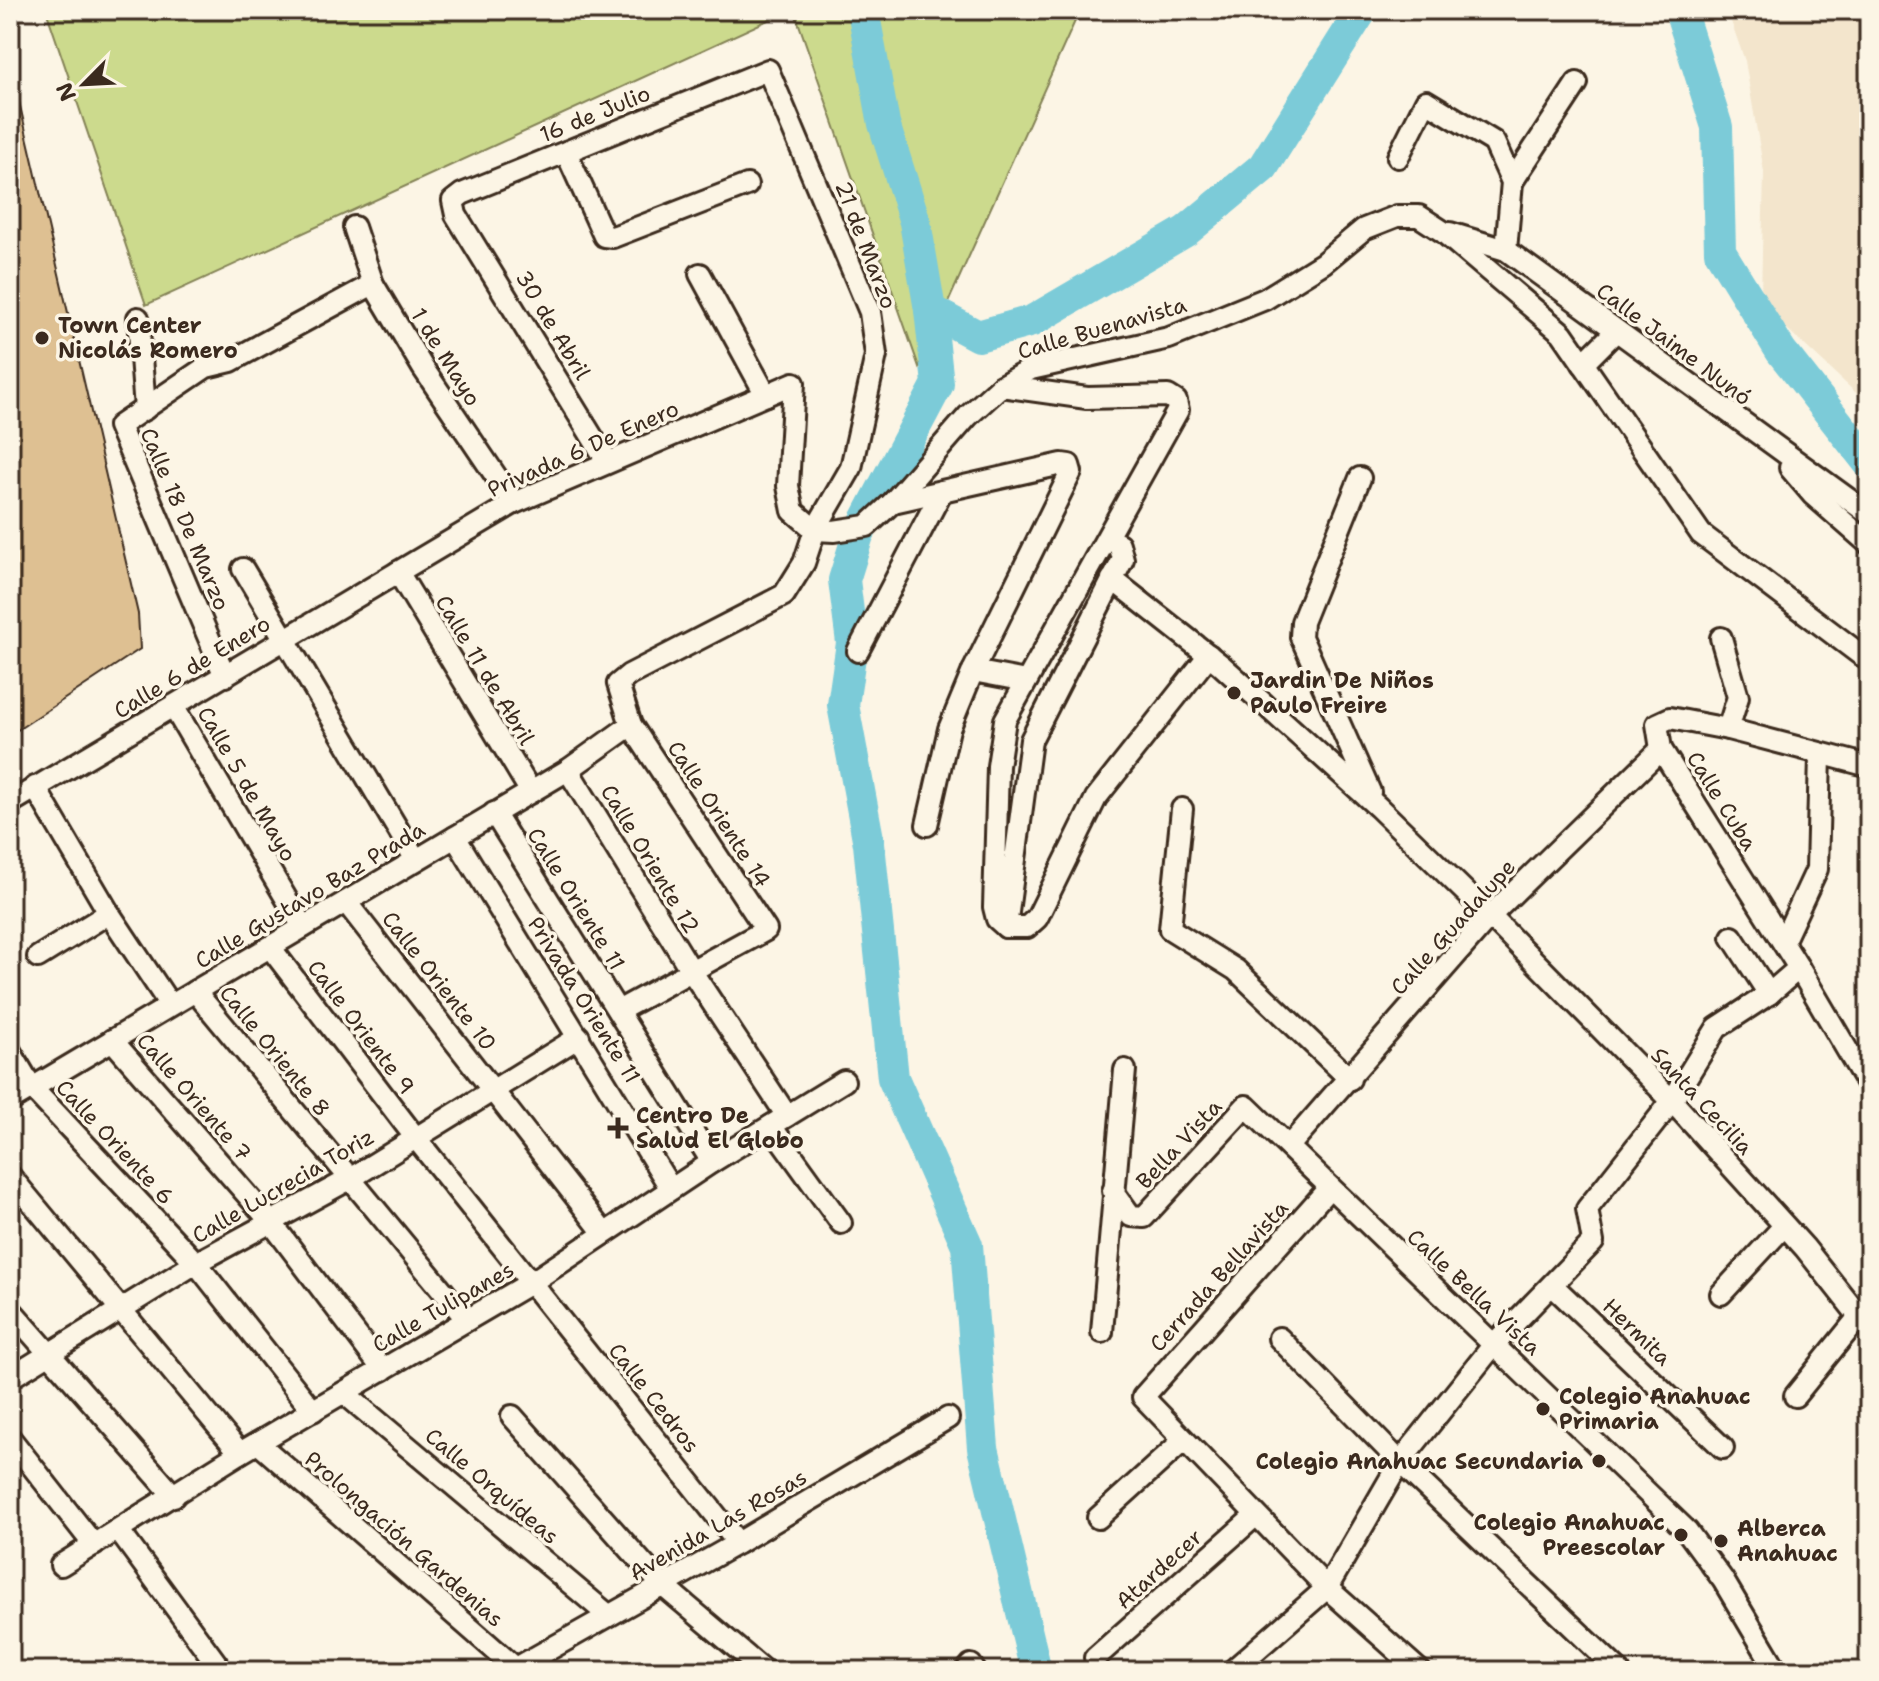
<svg xmlns="http://www.w3.org/2000/svg" width="1879" height="1681" font-family="'Shantell Sans',sans-serif">
<style>
.built{fill:#f3e5cc}
.green{fill:#ccda8d;stroke:#848256;stroke-width:2}
.lines{fill:none;stroke-linecap:round;stroke-linejoin:round}
.river{stroke:#7ccbd8;stroke-width:32}
.building{fill:#dec092;stroke:#3b2a1e;stroke-width:2}
.minor-casing{stroke:#3b2a1e;stroke-width:26}
.minor{stroke:#fcf5e5;stroke-width:20}
.poi-dot{fill:#3b2a1e;stroke:#fcf5e5;stroke-width:3}
.labels{text-anchor:middle;dominant-baseline:central;stroke-width:7;stroke-linejoin:round;paint-order:stroke}
.street-label{font-size:22px;fill:#3b2a1e;stroke:#fcf5e5}
.poi-label{font-size:22px;font-weight:bold;fill:#3b2a1e;stroke:#fcf5e5;text-anchor:start}
</style>
<rect width="100%" height="100%" fill="#fcf5e5"/>
<filter id="ink" filterUnits="userSpaceOnUse"><feTurbulence type="fractalNoise" baseFrequency=".0125" numOctaves="2"/><feDisplacementMap in="SourceGraphic" scale="16" xChannelSelector="R" yChannelSelector="G"/><feConvolveMatrix kernelMatrix="1 2 1 2 8 2 1 2 1" color-interpolation-filters="sRGB"/></filter>
<g filter="url(#ink)">
<!-- built -->
<path class="built" d="M1727,10h142v395l-85,-79 -23,-32 3,-122 -19,-111z"/>
<!-- green -->
<g class="green">
<path d="M46,10h744l-644,295z"/>
<path d="M794,10h286l-161,357z"/>
</g>
<g class="lines">
<!-- river -->
<g class="river">
<path d="M863,10l21,114 31,98 15,88 48,26 54,-15 154,-90 77,-64 99,-157"/>
<path d="M1680,10l37,117 3,125 61,99 88,112"/>
<path d="M930,310l8,74 -80,151 -14,45 8,63 -9,62 26,139 24,234 74,167 16,203 53,223"/>
</g>
</g>
<!-- building -->
<path class="building" d="M10,63l128,551 2,35 -130,86z"/>
<g class="lines">
<defs>
<g id="minor">
<path d="M566,152l38,84 9,1 134,-52"/>
<path d="M1398,157l28,-56 68,41 18,40 -6,68"/>
<path d="M1512,182l65,-99"/>
<path d="M354,227l19,57 50,84 91,135"/>
<path d="M1450,233l56,17 363,264"/>
<path d="M700,274l66,121"/>
<path d="M138,318l7,91"/>
<path d="M1583,364l33,-33"/>
<path d="M1001,386l86,12 81,-2 8,5 2,9 -173,310 -7,46 -4,141 3,12 9,8h21l10,-9 59,-120 113,-143"/>
<path d="M607,461l-151,-246 -3,-14 9,-7 306,-124 102,242 6,43 -25,113 -36,62 -11,33 -20,32 -155,80 -11,9 13,41 135,205 -148,81"/>
<path d="M1790,468l23,27 56,49"/>
<path d="M1360,478l-58,144 -1,15 69,155"/>
<path d="M893,502l169,-38 7,1 2,7 -98,199 -24,58 -22,96"/>
<path d="M815,530l19,1 33,-5 26,-24 75,-86 33,-30 30,-17 138,-31 96,-39 58,-36 41,-34 33,-13h22l23,15 120,102 139,201 168,127"/>
<path d="M243,569l173,291"/>
<path d="M398,572l133,220"/>
<path d="M1112,579l109,86 157,142 112,109 182,185 133,147 64,81"/>
<path d="M1721,638l17,59 -10,32"/>
<path d="M858,651l84,-160"/>
<path d="M973,671l53,10"/>
<path d="M225,676l-106,-250 87,-59 25,-6 142,-77"/>
<path d="M173,706l130,221"/>
<path d="M1869,766l-141,-37 -58,-11 -13,6 4,25 138,219 70,119"/>
<path d="M568,770l124,202 95,144"/>
<path d="M35,787l74,126 61,92"/>
<path d="M10,803l504,-300 280,-120 -6,103 5,25 22,19"/>
<path d="M1182,809l-12,120 66,41 114,109"/>
<path d="M494,813l218,349"/>
<path d="M455,837l216,352"/>
<path d="M346,902l258,331"/>
<path d="M1006,927l25,-187 92,-181 -4,-15 -12,-5"/>
<path d="M1732,937l37,57"/>
<path d="M1783,942l34,-73 3,-113"/>
<path d="M270,947l145,190 323,406"/>
<path d="M38,957l71,-44"/>
<path d="M195,991l272,329"/>
<path d="M112,1040l159,182 112,148"/>
<path d="M10,1051l22,37 164,175 117,148"/>
<path d="M10,1101l558,-331 63,-45"/>
<path d="M771,1126l70,97"/>
<path d="M1289,1146l201,-230 171,-167"/>
<path d="M10,1176l230,277"/>
<path d="M1329,1188l-186,209 184,191 93,83"/>
<path d="M1113,1191l18,25 13,1 102,-111 441,425 36,49 54,91"/>
<path d="M1552,1285l171,163"/>
<path d="M1721,1294l63,-68"/>
<path d="M10,1309l164,187"/>
<path d="M1102,1332l23,-262"/>
<path d="M1279,1338l121,124 219,209"/>
<path d="M10,1378l186,-115 152,-83 231,-143"/>
<path d="M344,1393l264,222"/>
<path d="M1795,1396l63,-78"/>
<path d="M512,1416l149,168 103,87"/>
<path d="M10,1438l84,107"/>
<path d="M258,1443l261,228"/>
<path d="M1098,1518l86,-78"/>
<path d="M119,1531l103,140"/>
<path d="M61,1565l179,-112 292,-171 180,-120 132,-81"/>
<path d="M1095,1658l160,-142"/>
<path d="M511,1671l227,-128 210,-125"/>
<path d="M966,1671l5,-6 4,6"/>
<path d="M1232,1671l95,-83 73,-126 95,-119 98,-101 -6,-33 85,-108 45,-73 52,-34 30,-26"/>
</g>
</defs>
<!-- minor casing -->
<use href="#minor" class="minor-casing"/>
<!-- minor -->
<use href="#minor" class="minor"/>
</g>
</g>
<!-- markers -->
<g class="poi-dot">
<circle cx="42" cy="338" r="8"/>
<circle cx="1234" cy="693" r="8"/>
<path d="M614 1116h8v8h8v8h-8v8h-8v-8h-8v-8h8z"/>
<circle cx="1543" cy="1409" r="8"/>
<circle cx="1599" cy="1461" r="8"/>
<circle cx="1681" cy="1535" r="8"/>
<circle cx="1721" cy="1541" r="8"/>
</g>
<g class="labels">
<!-- street labels -->
<g class="street-label">
<text transform="translate(595 114) rotate(-22)">16 de Julio</text>
<text transform="translate(866 245) rotate(69)">21 de Marzo</text>
<text transform="translate(553 325) rotate(59)">30 de Abril</text>
<text transform="translate(1102 328) rotate(-16)">Calle Buenavista</text>
<text transform="translate(1674 344) rotate(37)">Calle Jaime Nunó</text>
<text transform="translate(446 357) rotate(58)">1 de Mayo</text>
<text transform="translate(583 449) rotate(-24)">Privada 6 De Enero</text>
<text transform="translate(185 519) rotate(67)">Calle 18 De Marzo</text>
<text transform="translate(192 667) rotate(-31)">Calle 6 de Enero</text>
<text transform="translate(485 670) rotate(59)">Calle 11 de Abril</text>
<text transform="translate(247 784) rotate(60)">Calle 5 de Mayo</text>
<text transform="translate(1722 801) rotate(58)">Calle Cuba</text>
<text transform="translate(719 814) rotate(57)">Calle Oriente 14</text>
<text transform="translate(650 859) rotate(59)">Calle Oriente 12</text>
<text transform="translate(310 895) rotate(-31)">Calle Gustavo Baz Prada</text>
<text transform="translate(576 899) rotate(58)">Calle Oriente 11</text>
<text transform="translate(1453 927) rotate(-48)">Calle Guadalupe</text>
<text transform="translate(439 981) rotate(52)">Calle Oriente 10</text>
<text transform="translate(584 1000) rotate(58)">Privada Oriente 11</text>
<text transform="translate(361 1027) rotate(53)">Calle Oriente 9</text>
<text transform="translate(275 1051) rotate(51)">Calle Oriente 8</text>
<text transform="translate(194 1097) rotate(49)">Calle Oriente 7</text>
<text transform="translate(1702 1101) rotate(47)">Santa Cecilia</text>
<text transform="translate(115 1142) rotate(47)">Calle Oriente 6</text>
<text transform="translate(1179 1144) rotate(-47)">Bella Vista</text>
<text transform="translate(283 1186) rotate(-30)">Calle Lucrecia Toriz</text>
<text transform="translate(1219 1276) rotate(-48)">Cerrada Bellavista</text>
<text transform="translate(1474 1292) rotate(43)">Calle Bella Vista</text>
<text transform="translate(443 1307) rotate(-30)">Calle Tulipanes</text>
<text transform="translate(1637 1332) rotate(44)">Hermita</text>
<text transform="translate(654 1398) rotate(52)">Calle Cedros</text>
<text transform="translate(492 1486) rotate(40)">Calle Orquídeas</text>
<text transform="translate(718 1525) rotate(-30)">Avenida Las Rosas</text>
<text transform="translate(404 1539) rotate(41)">Prolongación Gardenias</text>
<text transform="translate(1159 1569) rotate(-42)">Atardecer</text>
</g>
<!-- poi labels -->
<g class="poi-label">
<text x="58" y="325">Town Center<tspan x="58" dy="25">Nicolás Romero</tspan></text>
<text x="1250" y="680">Jardin De Niños<tspan x="1250" dy="25">Paulo Freire</tspan></text>
<text x="636" y="1115">Centro De<tspan x="636" dy="25">Salud El Globo</tspan></text>
<text x="1559" y="1396">Colegio Anahuac<tspan x="1559" dy="25">Primaria</tspan></text>
<text x="1583" y="1461" text-anchor="end">Colegio Anahuac Secundaria</text>
<text x="1665" y="1522" text-anchor="end">Colegio Anahuac<tspan x="1665" dy="25">Preescolar</tspan></text>
<text x="1737" y="1528">Alberca<tspan x="1737" dy="25">Anahuac</tspan></text>
</g>
</g>
<!-- margin -->
<rect width="1879" height="1681" fill="none" stroke="#fcf5e5" stroke-width="40"/>
<rect x="20" y="20" width="1839" height="1641" fill="none" stroke="#3b2a1e" stroke-width="3" filter="url(#ink)"/>
<!-- north arrow -->
<g transform="translate(84 84) rotate(246)" stroke="#fcf5e5" stroke-width="6" paint-order="stroke">
<path d="M0-6L14 30L0 20L-14 30Z" fill="#3b2a1e"/>
<text y="-12" font-size="22" font-weight="bold" text-anchor="middle" fill="#3b2a1e">N</text>
</g>
</svg>
